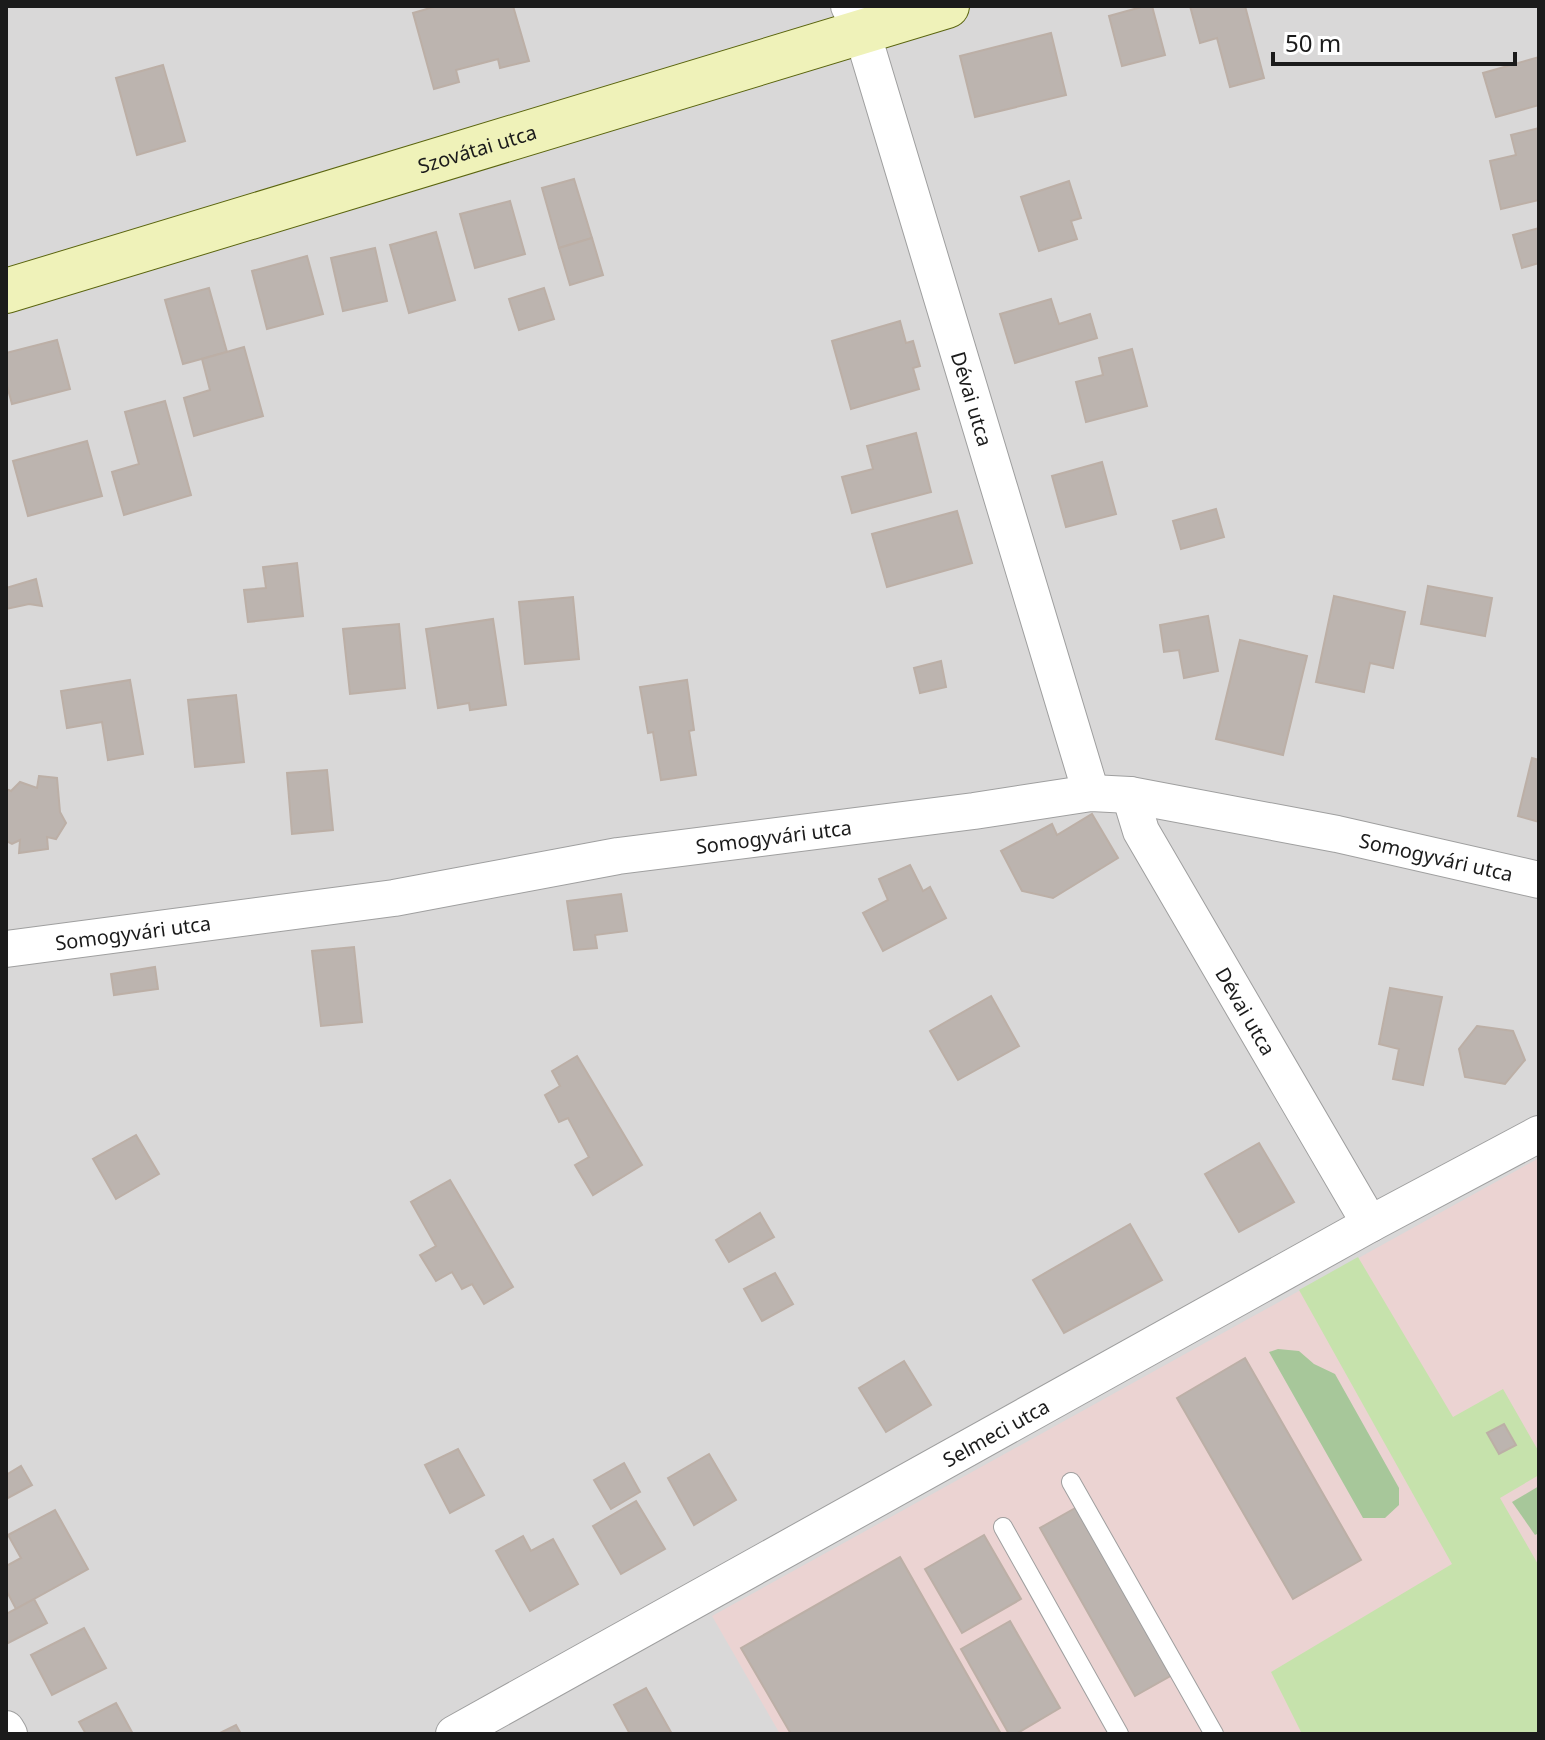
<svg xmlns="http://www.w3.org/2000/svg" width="1545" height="1740" font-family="'Noto Sans',sans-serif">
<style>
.residential{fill:#d9d8d8}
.commercial{fill:#ebd3d2}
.grass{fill:#c6e2ac}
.forest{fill:#a7c79a}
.building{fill:#bcb4af;stroke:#bcafa6;stroke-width:2}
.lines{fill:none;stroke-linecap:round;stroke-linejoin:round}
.lane-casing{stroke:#9f9f9f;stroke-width:20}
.street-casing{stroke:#9f9f9f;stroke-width:38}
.secondary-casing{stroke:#5b650f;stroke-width:46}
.lane{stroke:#fff;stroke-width:18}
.street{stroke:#fff;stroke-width:36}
.secondary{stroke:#eff2b9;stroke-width:44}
.labels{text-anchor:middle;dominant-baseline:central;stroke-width:6;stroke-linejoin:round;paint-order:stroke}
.street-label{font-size:20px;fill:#1b1b1b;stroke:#fff}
</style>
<rect width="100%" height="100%" fill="#ece8e2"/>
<!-- residential -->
<rect class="residential" x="6" y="6" width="1533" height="1728"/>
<!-- commercial -->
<path class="commercial" d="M1539,1158v576h-759l-68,-118z"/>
<!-- grass -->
<path class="grass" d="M1358,1257l95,160 50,-28 36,63v23l-39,23 39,68v168h-237l-31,-62 181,-108 -153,-274z"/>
<!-- forest -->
<g class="forest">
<path d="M1278,1349l21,2 15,13 21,10 64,114v17l-14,13h-22l-94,-166z"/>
<path d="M1539,1486v47l-4,2 -23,-33z"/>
</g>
<!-- building -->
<g class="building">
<path d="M437,6h76l16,55 -29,7 -2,-9 -42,11 3,12 -25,7 -21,-76z"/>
<path d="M1145,6h7l13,49 -43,11 -13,-50z"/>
<path d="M1190,6h55l19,72 -34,9 -13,-49 -17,5z"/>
<path d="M1051,33l15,62 -91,22 -15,-61z"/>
<path d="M1539,57v48l-43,12 -13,-44z"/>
<path d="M163,65l22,76 -48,14 -21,-77z"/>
<path d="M1539,128v72l-38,9 -11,-48 26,-6 -5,-20z"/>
<path d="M574,179l18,59 -33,10 -17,-60z"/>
<path d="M1069,181l12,37 -10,3 6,18 -38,12 -18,-54z"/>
<path d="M510,201l15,53 -50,14 -15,-54z"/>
<path d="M1539,228v35l-17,5 -9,-33z"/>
<path d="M436,232l19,68 -46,13 -19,-68z"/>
<path d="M592,238l11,37 -33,10 -11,-37z"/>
<path d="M375,248l12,53 -44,10 -12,-53z"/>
<path d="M307,256l16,58 -56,15 -15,-58z"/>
<path d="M209,288l18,64 -44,12 -18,-64z"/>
<path d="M544,288l10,31 -35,11 -10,-31z"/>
<path d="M1051,299l8,25 31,-10 7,24 -82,25 -15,-49z"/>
<path d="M900,321l6,22 7,-2 7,25 -7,2 6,21 -68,20 -19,-68z"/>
<path d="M57,340l13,49 -58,15 -6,-22v-29z"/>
<path d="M244,347l19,69 -69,20 -10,-38 26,-8 -8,-31z"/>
<path d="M1132,349l15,57 -61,16 -10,-40 27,-7 -4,-17z"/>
<path d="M165,401l26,94 -67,20 -12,-43 27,-8 -14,-52z"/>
<path d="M916,433l15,59 -79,21 -10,-36 31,-8 -6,-23z"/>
<path d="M87,441l15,55 -74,20 -15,-55z"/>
<path d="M1102,462l14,52 -50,13 -14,-51z"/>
<path d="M1216,509l8,28 -43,12 -8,-28z"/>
<path d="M957,511l15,52 -85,24 -15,-53z"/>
<path d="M297,563l6,53 -55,6 -4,-32 22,-2 -3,-21z"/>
<path d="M36,579l6,27 -13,-2 -23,5v-21z"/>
<path d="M1428,586l64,12 -7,38 -64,-12z"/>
<path d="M1334,596l71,16 -12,56 -23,-5 -6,29 -48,-10z"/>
<path d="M573,597l6,62 -54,5 -6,-62z"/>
<path d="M1208,616l10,55 -34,7 -5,-28 -15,2 -4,-27z"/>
<path d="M493,619l13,86 -36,5 -1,-7 -31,5 -12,-79z"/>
<path d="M399,624l6,64 -55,6 -7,-65z"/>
<path d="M1240,640l67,16 -24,99 -67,-16z"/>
<path d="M941,661l5,26 -26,6 -6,-25z"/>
<path d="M130,680l13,74 -35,6 -6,-38 -35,6 -6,-37z"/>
<path d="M687,680l7,50 -5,1 7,44 -35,5 -8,-48 -5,1 -8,-46z"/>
<path d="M236,695l8,67 -49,5 -7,-67z"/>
<path d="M1532,758l7,2v62l-21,-6z"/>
<path d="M327,770l6,60 -41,4 -5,-61z"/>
<path d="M39,776l18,2 3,34 6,11 -10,16 -9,-2 1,12 -29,4 1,-13 -8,4 -6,-3v-52l5,2 9,-9 17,6z"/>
<path d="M1092,814l26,44 -65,40 -31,-7 -21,-40 51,-27 5,11z"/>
<path d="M910,865l13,26 7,-4 16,31 -63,33 -20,-38 25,-13 -9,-21z"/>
<path d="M621,894l6,37 -32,4 2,13 -23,2 -7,-49z"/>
<path d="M354,947l8,75 -41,4 -9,-75z"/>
<path d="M155,967l3,22 -44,6 -3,-21z"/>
<path d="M1390,988l52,9 -19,88 -30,-6 6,-30 -20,-5z"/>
<path d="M991,996l28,50 -61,34 -28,-49z"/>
<path d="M1477,1026l36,5 12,29 -20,24 -40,-7 -6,-28z"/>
<path d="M577,1056l65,109 -49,30 -18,-30 14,-8 -21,-39 -9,4 -14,-27 15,-9 -8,-15z"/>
<path d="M136,1135l23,39 -43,25 -23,-40z"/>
<path d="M1259,1143l35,59 -55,30 -34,-58z"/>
<path d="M450,1180l63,107 -29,17 -12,-20 -10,5 -10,-17 -16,9 -16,-26 16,-9 -25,-44z"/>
<path d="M760,1213l14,24 -45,25 -13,-22z"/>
<path d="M1130,1224l32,56 -98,53 -31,-53z"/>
<path d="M775,1273l18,31 -31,17 -18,-32z"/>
<path d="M1245,1358l116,202 -68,39 -116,-201z"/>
<path d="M904,1361l27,44 -45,27 -27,-44z"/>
<path d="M1504,1424l12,21 -17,9 -12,-21z"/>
<path d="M458,1449l26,46 -34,18 -25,-48z"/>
<path d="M709,1454l27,46 -42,25 -26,-47z"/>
<path d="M624,1463l16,29 -29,17 -17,-29z"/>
<path d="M21,1466l11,19 -26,14v-24z"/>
<path d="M636,1501l29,48 -44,25 -28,-48z"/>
<path d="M1077,1507l95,168 -37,21 -95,-168z"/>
<path d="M55,1510l33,59 -72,40 -10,-19v-24l15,-8 -13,-23z"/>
<path d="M984,1535l37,64 -59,34 -37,-64z"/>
<path d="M523,1536l8,15 22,-12 25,45 -48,27 -34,-60z"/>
<path d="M900,1557l101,177h-210l-50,-86z"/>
<path d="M34,1599l13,24 -41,21v-30z"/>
<path d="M1010,1621l50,87 -44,26h-7l-48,-85z"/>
<path d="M84,1628l22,40 -54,27 -21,-40z"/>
<path d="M646,1688l26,46h-42l-16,-29z"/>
<path d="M116,1703l17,31h-47l-7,-12z"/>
<path d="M236,1725l5,9h-23z"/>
</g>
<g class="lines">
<defs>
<g id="lane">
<path d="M1071,1482l143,252"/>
<path d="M1003,1527l116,207"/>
</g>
<g id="street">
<path id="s1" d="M849,6l13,26 229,761"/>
<path id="s2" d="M1130,795l11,36 229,393"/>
<path id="s3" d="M6,949l388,-51 224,-42 356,-45 117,-18 39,2 207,39 202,46"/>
<path d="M6,1729l3,5"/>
<path id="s4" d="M454,1734l916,-510 169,-90"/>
</g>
<g id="secondary">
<path id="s5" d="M6,291l941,-285"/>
</g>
</defs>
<!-- lane casing -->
<use href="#lane" class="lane-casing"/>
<!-- street casing -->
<use href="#street" class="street-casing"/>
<!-- secondary casing -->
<use href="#secondary" class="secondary-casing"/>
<!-- lane -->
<use href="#lane" class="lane"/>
<!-- street -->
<use href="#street" class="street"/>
<!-- secondary -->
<use href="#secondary" class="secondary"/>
</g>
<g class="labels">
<!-- street labels -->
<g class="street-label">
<text stroke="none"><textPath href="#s5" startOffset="492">Szovátai utca</textPath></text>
<text stroke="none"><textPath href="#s1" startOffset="412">Dévai utca</textPath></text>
<text stroke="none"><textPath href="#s3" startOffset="776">Somogyvári utca</textPath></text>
<text stroke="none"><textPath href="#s3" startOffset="1448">Somogyvári utca</textPath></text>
<text stroke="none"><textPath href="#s3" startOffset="128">Somogyvári utca</textPath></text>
<text stroke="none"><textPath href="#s2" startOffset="246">Dévai utca</textPath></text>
<text stroke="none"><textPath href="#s4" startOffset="620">Selmeci utca</textPath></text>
</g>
</g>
<!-- border -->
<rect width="1545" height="1740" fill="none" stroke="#1b1b1b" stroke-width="16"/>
<!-- scale -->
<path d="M1273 52v12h242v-12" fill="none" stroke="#1b1b1b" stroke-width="4"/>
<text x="1285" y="52" font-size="24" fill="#1b1b1b" stroke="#ffffff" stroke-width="6" paint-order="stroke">50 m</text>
</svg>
